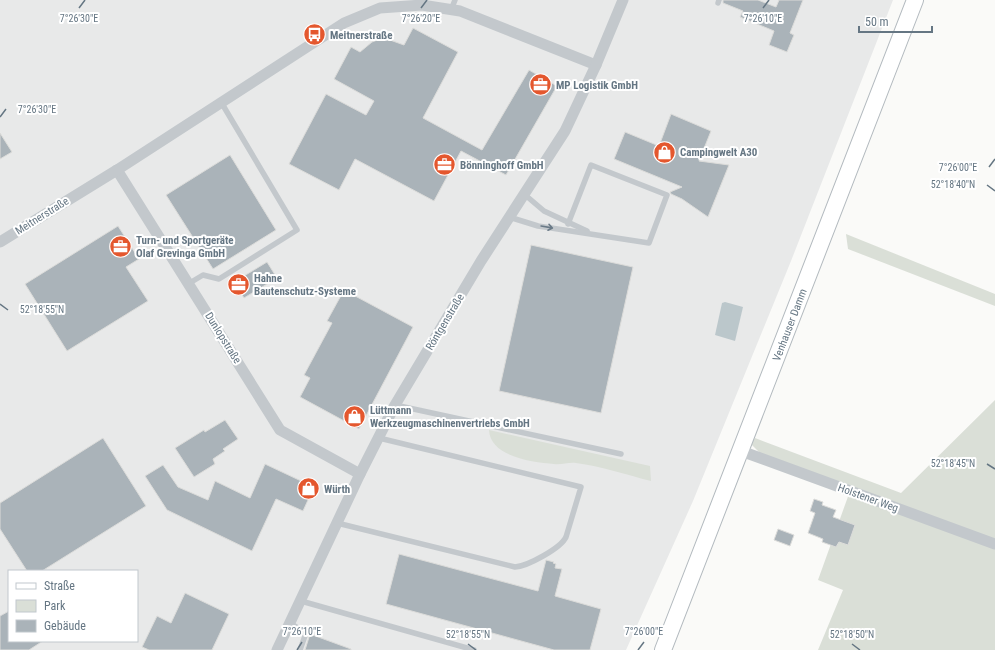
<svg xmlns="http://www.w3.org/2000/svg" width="995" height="650" font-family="'Roboto Condensed',sans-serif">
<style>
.built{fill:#e8e9e9;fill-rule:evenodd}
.green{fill:#dadfd7}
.water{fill:#bbc7cb}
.building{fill:#aab3b9;stroke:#dcdcda}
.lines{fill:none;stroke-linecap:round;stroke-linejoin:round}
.secondary-casing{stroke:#b3babf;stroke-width:18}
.service{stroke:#c3c8cc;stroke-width:5.5}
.minor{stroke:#c3c8cc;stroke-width:11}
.secondary{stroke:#fff;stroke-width:16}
.oneway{stroke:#6a7a87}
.ticks{fill:none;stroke:#657683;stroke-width:1.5}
.labels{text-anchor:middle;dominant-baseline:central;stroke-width:4;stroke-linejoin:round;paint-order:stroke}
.poi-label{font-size:11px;font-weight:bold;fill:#657683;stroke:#fff;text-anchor:start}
.street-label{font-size:11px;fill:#657683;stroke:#fff}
.ticks-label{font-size:10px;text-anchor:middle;fill:#657683;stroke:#fff;stroke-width:4;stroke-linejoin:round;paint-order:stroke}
</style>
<rect width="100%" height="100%" fill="#fafaf8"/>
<!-- built -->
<path class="built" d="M0,0h893l-102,261 -98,240 -67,149h-626zM9,571h128v70h-128z"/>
<!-- green -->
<g class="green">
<path d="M846,234l149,60v12l-147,-57z"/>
<path d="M995,400v250h-177l25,-60 -25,-10 32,-89 -89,-37 -10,-10 4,-6 146,55z"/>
<path d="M489,430l161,36 1,15c-24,-6 -50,-15 -75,-18 -7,-1 -15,2 -22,1 -21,-2 -64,-7 -65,-34z"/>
</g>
<!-- water -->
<path class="water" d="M725,302l18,5 -8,34 -20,-6 7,-32z"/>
<!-- building -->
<g class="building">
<path d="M723,0h35l18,7 3,-7h24l-13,33 4,2 -7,17 -18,-7 5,-14 -34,-14 3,-6 -20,-8z"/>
<path d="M413,28l45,24 -35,66 59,32 47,-80 28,16 -51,89 -45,-24 -27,50 -79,-42 -16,31 -50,-26 37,-70 40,21 8,-14 -40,-22 17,-32 9,5 12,-10 8,-3 10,1 14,5z"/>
<path d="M671,114l40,17 -12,30 30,4 -21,52 -26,-18 -11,-5 -1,-2 12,-5 -68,-28 11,-27 34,14z"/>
<path d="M0,133l12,19 -12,7z"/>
<path d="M230,155l46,75 -63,39 -47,-74z"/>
<path d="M118,226l21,33 -13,8 22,34 -81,50 -42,-67z"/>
<path d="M531,245l102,22 -32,146 -102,-22z"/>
<path d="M267,262l10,16 -33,20 -10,-16z"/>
<path d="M344,290l69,37 -54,102 -59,-32 10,-19 -6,-3 28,-52 -5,-2z"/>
<path d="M225,420l13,19 -15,10 2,2 -12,8 2,5 -21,13 -19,-29 29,-18 1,2z"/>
<path d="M103,438l43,68 -104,65h-15l-27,-42v-26z"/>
<path d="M265,464l49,23 -11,24 -27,-12 -24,52 -85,-41 -22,-34 18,-11 15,22 30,13 7,-19 35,17z"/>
<path d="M814,499l9,3 -1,3 14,5 -3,7 22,8 -7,20 -9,-3 -3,5 -14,-5 1,-3 -15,-6 7,-20 -5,-2z"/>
<path d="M778,529l16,6 -4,11 -16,-6z"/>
<path d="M399,554l139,37 8,-31 8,2 -1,1 3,1 -1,4 7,1 -7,27 46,13 -11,41h-36l-168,-46z"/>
<path d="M185,593l44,21 -17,36h-63l-7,-3 15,-31 14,7z"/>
<path d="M9,611v30h34l-14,9h-29v-34z"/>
<path d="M310,634l41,15v1h-46z"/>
</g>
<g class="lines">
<defs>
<path id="secondary" d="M663,650l252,-650"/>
</defs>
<!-- secondary casing -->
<use href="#secondary" class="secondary-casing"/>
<!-- service -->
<g class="service">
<path d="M718,3l1,-3"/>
<path d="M451,10l4,-10"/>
<path d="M524,194l20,17 43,20"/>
<path d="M509,217l29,9 111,17 18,-48 -76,-30 -23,59"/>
<path d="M188,284l15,-9 16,4 78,-49 -76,-128"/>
<path d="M395,405l226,49"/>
<path d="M337,523l178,44c13,-1 46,-19 51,-30l15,-50 -202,-49"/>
<path d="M301,601l173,49"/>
<path d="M290,623l16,10 -6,17"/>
</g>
<!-- minor -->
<g class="minor">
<path d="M117,170l163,260 80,44"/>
<path d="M0,242l117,-72 227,-147 36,-15 42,-3 38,6 136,54"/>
<path d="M741,451l254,93"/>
<path d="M277,650l83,-176 35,-69 86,-144 84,-130 31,-66 27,-65"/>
</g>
<!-- secondary -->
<use href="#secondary" class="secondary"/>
</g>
<!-- one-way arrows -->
<defs><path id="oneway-shaft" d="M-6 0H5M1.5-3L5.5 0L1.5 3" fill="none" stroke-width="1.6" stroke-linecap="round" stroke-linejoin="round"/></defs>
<use class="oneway" href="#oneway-shaft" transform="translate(547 227) rotate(10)"/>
<!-- ticks -->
<path class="ticks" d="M79,8l6,-8M421,8l6,-8M763,8l6,-8M0,117l6,-8M989,167l6,-8M987,185l8,6M0,304l8,6M987,464l8,5M468,644l8,6M852,644l8,6M297,650l5,-8M638,650l6,-8"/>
<!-- icons -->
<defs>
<symbol id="bus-disc" viewBox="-11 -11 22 22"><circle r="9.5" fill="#e4572e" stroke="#fff"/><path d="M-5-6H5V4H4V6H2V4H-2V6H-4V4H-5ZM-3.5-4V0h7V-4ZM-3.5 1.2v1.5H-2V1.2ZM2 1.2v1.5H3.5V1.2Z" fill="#fff"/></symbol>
<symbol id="office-disc" viewBox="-11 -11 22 22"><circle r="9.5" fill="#e4572e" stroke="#fff"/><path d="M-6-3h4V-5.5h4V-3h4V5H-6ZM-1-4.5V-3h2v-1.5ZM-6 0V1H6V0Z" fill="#fff"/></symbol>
<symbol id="shop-disc" viewBox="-11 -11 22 22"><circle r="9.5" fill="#e4572e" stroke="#fff"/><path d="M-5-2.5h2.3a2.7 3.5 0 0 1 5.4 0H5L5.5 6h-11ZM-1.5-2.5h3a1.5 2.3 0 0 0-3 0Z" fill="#fff"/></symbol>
</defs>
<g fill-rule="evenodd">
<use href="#bus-disc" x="302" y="22" width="25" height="25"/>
<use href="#office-disc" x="528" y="72" width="25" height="25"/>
<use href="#shop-disc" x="652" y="140" width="25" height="25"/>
<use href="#office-disc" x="432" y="152" width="25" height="25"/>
<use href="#office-disc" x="108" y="234" width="25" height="25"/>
<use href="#office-disc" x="226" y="272" width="25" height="25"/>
<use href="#shop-disc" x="342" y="404" width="25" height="25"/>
<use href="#shop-disc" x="296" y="476" width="25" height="25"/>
</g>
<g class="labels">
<!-- poi labels -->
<g class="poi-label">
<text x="330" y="35">Meitnerstraße</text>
<text x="556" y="85">MP Logistik GmbH</text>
<text x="680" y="152">Campingwelt A30</text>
<text x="460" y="165">Bönninghoff GmbH</text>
<text x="136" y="240">Turn- und Sportgeräte<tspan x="136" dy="13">Olaf Grevinga GmbH</tspan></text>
<text x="254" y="278">Hahne<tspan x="254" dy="13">Bautenschutz-Systeme</tspan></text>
<text x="370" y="410">Lüttmann<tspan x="370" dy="13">Werkzeugmaschinenvertriebs GmbH</tspan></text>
<text x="324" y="489">Würth</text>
</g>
<!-- street labels -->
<g class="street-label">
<text transform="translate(42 216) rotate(-32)">Meitnerstraße</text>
<text transform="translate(445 322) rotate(-59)">Röntgenstraße</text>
<text transform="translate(790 325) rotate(-69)">Venhauser Damm</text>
<text transform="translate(223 338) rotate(58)">Dunlopstraße</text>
<text transform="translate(868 498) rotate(20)">Holstener Weg</text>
</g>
</g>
<g class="ticks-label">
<text x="763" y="22">7°26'10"E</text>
<text x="79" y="22">7°26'30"E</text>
<text x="421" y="22">7°26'20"E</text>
<text x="37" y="113">7°26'30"E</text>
<text x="958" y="171">7°26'00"E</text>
<text x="953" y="188">52°18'40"N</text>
<text x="42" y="313">52°18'55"N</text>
<text x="953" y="467">52°18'45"N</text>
<text x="302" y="635">7°26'10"E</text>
<text x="644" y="635">7°26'00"E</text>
<text x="468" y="638">52°18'55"N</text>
<text x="852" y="638">52°18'50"N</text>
</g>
<!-- legend -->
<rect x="8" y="570" width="130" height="72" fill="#ffffff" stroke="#c1c8cd"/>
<rect x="16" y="583" width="20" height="6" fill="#ffffff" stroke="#c1c8cd"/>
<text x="44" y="590" font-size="12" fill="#657683">Straße</text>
<rect x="16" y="600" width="20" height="12" fill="#dadfd7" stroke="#c1c8cd"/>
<text x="44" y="610" font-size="12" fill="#657683">Park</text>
<rect x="16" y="620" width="20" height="12" fill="#aab3b9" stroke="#c1c8cd"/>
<text x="44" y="630" font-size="12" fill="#657683">Gebäude</text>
<!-- scale -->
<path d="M859 26v6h73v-6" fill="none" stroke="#657683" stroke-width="2"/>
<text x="865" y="26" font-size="12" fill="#657683" stroke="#ffffff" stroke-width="3" paint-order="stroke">50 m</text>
</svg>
